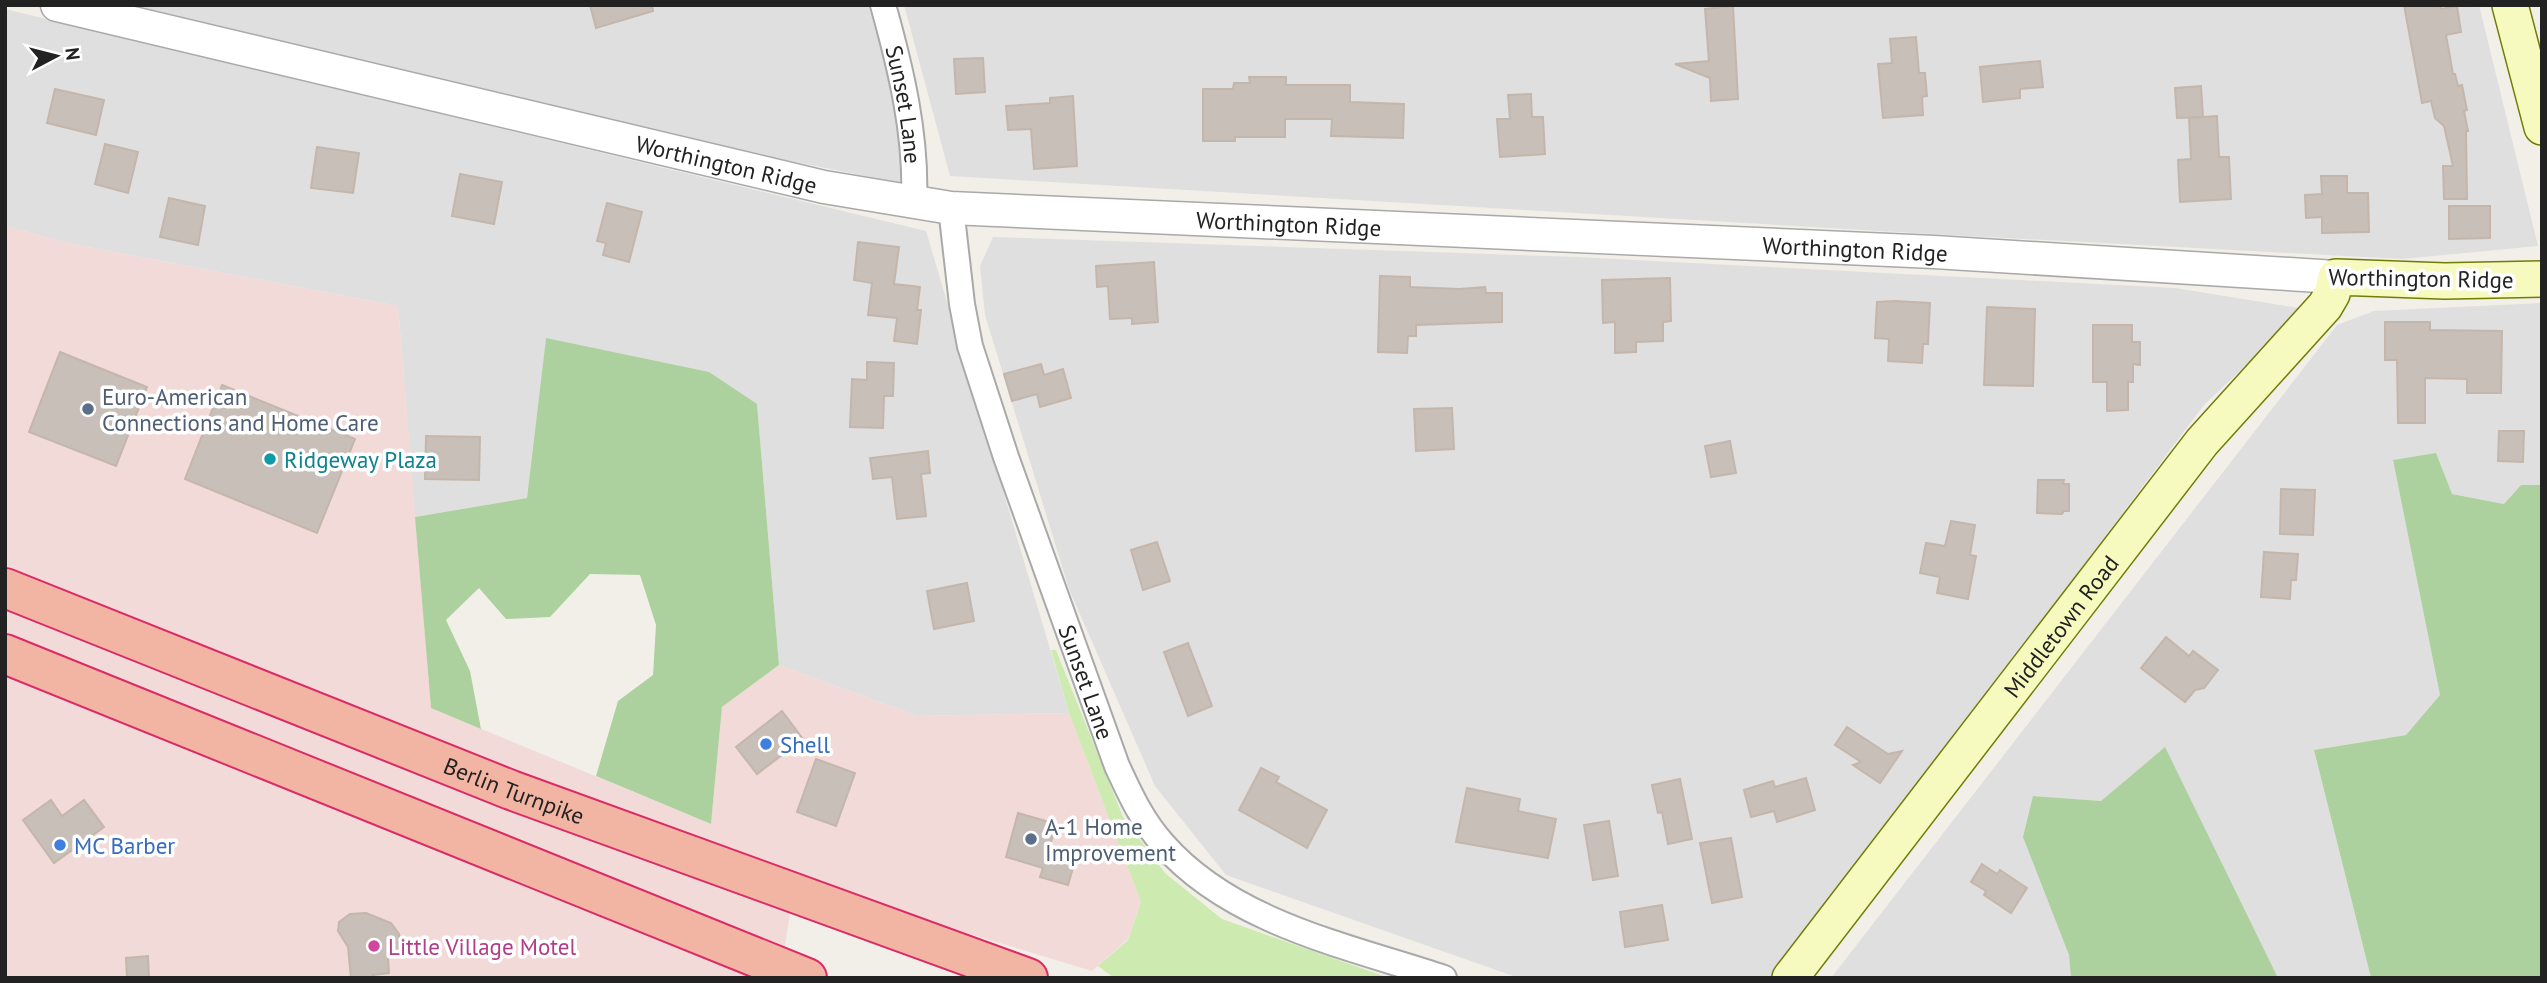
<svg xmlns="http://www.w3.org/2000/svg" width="2547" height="983" font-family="'PT Sans',sans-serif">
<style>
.residential{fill:#e0dfdf}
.commercial{fill:#f2dad9}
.grass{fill:#cdebb0}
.forest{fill:#add19e}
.building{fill:#c7bfb8;stroke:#c4b6ab;stroke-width:2}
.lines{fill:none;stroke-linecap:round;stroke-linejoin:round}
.minor-casing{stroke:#a9a9a9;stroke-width:28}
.tertiary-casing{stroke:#a9a9a9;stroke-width:35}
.secondary-casing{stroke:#707d05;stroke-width:38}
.trunk-casing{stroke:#dc2a67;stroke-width:42}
.minor{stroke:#fff;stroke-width:24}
.tertiary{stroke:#fff;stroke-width:32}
.secondary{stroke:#f7fabf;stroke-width:35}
.trunk{stroke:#f2b4a3;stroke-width:38}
.service-dot{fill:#5c6f8a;stroke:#fff;stroke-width:2.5}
.culture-dot{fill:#0f9aa8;stroke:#fff;stroke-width:2.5}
.shop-dot{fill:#3f7fe0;stroke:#fff;stroke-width:2.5}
.hotel-dot{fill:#d1479c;stroke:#fff;stroke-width:2.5}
.labels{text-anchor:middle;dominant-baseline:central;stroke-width:7;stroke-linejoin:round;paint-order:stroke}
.street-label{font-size:23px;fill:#222;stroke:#fff}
.service-label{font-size:23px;fill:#4e5e75;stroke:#fff;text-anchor:start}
.culture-label{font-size:23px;fill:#0d838f;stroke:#fff;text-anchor:start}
.shop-label{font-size:23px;fill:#366cbe;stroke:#fff;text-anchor:start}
.hotel-label{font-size:23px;fill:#b23c85;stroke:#fff;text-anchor:start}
</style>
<rect width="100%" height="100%" fill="#f2efe9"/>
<!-- residential -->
<g class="residential">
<path d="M134,5h734l54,182 -367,-72z"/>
<path d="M904,5h1575l59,241 -136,13 -488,-26 -964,-57z"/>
<path d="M5,9l921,222 143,482 -151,3 -139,-51 -22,-261 -211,-66 -19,160 -112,19 -17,-211 -326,-62 -67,-18z"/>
<path d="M993,237l584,20 598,31 130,21 -101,96 -431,573h-254l-293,-103 -71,-89 -86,-197 -84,-274 -5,-49z"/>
<path d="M2542,303v182h-21l-17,19 -52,-10 -59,-34 47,235 -34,40 -92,15 57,228h-93l-114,-230 -63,53 -68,-5 36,159 2,23h-240l506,-653 37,-14z"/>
</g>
<!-- commercial -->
<path class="commercial" d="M5,226l67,18 326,62 33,402 280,116 11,-117 57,-42 139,51 151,-3 72,189 -13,37 -36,32 -297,-90 -15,97h-775z"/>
<!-- grass -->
<path class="grass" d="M1051,650h5l67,167 42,56 57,46 167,59h-275l-16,-12 30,-26 13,-38 -72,-189z"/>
<!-- forest -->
<g class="forest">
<path d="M546,338l163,34 48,32 22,261 -57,42 -11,117 -115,-48 22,-75 35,-26 3,-50 -16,-50 -50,-1 -40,43 -44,2 -27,-31 -33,32 24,51 11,58 -50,-21 -16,-191 112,-19z"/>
<path d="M2436,453l16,41 52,10 17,-19h21v493h-171l-57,-228 92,-15 34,-40 -47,-235z"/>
<path d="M2165,747l113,231h-207l-2,-23 -46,-118 10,-41 68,5z"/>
</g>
<!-- building -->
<g class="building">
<path d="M590,5h62l1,6 -57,17z"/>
<path d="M2404,5h36l1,4 16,-3 4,26 -15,3 7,39h2l3,12 4,-1 5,25 -3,1 4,20h-2l1,68h-23l-1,-33h10l-9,-40 -9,-8 -4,-17 -9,2z"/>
<path d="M1733,6l5,93 -27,2 -1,-23 -35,-14 34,-3 -4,-52z"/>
<path d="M1916,37l3,36h6l2,23 -5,1 1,18 -40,3 -5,-54 14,-1 -2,-24z"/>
<path d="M983,58l2,34 -29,2 -2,-35z"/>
<path d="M2040,61l3,26 -23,2v9l-37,4 -3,-35z"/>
<path d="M1249,77h37v8h64v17l54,2 -1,34 -72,-2 1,-17h-47v18h-50v4h-32v-52h30l1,-6h16z"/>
<path d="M2201,86l2,31 -26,1 -2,-30z"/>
<path d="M55,89l49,11 -8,35 -49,-12z"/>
<path d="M1531,94l1,23h11l2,37 -45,3 -3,-38h13l-2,-24z"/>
<path d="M1073,96l4,70 -43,3 -3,-40 -23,1 -2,-24 44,-3v-5z"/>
<path d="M2217,116l2,41h10l2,42 -51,3 -2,-42 13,-1 -2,-41z"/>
<path d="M105,144l33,8 -10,41 -33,-9z"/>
<path d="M317,147l42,6 -6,40 -42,-5z"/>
<path d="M460,174l42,8 -8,42 -42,-8z"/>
<path d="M2321,176h26v17h21l1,39 -47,1v-16l-16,1 -1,-23 17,-1z"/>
<path d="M169,198l36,8 -7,39 -38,-8z"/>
<path d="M607,203l35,9 -13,50 -26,-7 3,-12 -9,-2z"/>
<path d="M2449,206h41v32l-41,1z"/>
<path d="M858,242l41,5 -5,37 26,3 -3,23h4l-4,34 -23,-3 3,-23 -29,-3 4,-32 -18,-3z"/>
<path d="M1154,262l4,60 -26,2v-6l-22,1 -2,-33 -11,1 -1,-21z"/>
<path d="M1380,276l30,1v10l49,2 26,-2 1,6h16v29l-86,3v11h-8l-1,17 -29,-1z"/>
<path d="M1670,278l1,43 -8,1v19l-27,1v10l-21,1v-31l-12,1 -1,-43z"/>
<path d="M1895,301l35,2 -2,41h-5l-1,19 -34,-2 1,-22 -14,-1 2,-36z"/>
<path d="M1987,307l48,2 -2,77 -49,-1z"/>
<path d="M2385,322h45v8l72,1 -1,62h-34v-14l-42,-1v45h-27l-1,-63h-12z"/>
<path d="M2093,325h39v17h8v23l-7,-1v18h-5v28l-21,1v-29h-14z"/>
<path d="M60,352l87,35 -31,79 -87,-34z"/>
<path d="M867,362l27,1 -1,33h-9l-1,32 -33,-1 2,-48 15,1z"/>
<path d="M1041,364l3,11 19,-6 8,29 -31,9 -3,-13 -25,7 -8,-27z"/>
<path d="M222,385l133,54 -38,94 -132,-54z"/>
<path d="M1452,408l2,41 -38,2 -2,-42z"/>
<path d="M2499,431h25l-1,31 -25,-1z"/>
<path d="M426,436l54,1 -1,43 -54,-1z"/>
<path d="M1730,441l6,32 -25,4 -6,-31z"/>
<path d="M928,451l2,22 -9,1 5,42 -29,3 -5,-42 -19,2 -3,-21z"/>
<path d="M2038,480h26l-1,4h6v27h-5l-2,3 -25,-1z"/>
<path d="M2281,489l34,1 -2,45 -33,-1z"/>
<path d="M1951,521l24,4 -5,30 6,1 -8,43 -31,-6 3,-16 -20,-4 6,-30 19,3z"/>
<path d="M1157,542l13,39 -27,9 -12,-40z"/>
<path d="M2264,552l34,2 -2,26h-5l-1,19 -29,-2z"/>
<path d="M967,583l7,38 -40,8 -7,-38z"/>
<path d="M2166,637l23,19 4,-5 25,19 -14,18 -9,2 -10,12 -44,-34z"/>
<path d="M1188,643l24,63 -24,10 -24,-64z"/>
<path d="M782,711l21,28 -46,35 -21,-27z"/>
<path d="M1847,727l41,27 14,-3 -22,32 -27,-18 8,-3 -26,-17z"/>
<path d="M816,759l39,14 -19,53 -39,-14z"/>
<path d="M1261,768l18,9 -3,5 51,28 -20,38 -68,-38z"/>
<path d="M1806,778l9,32 -38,12 -3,-11 -23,6 -7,-27 29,-9 2,6z"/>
<path d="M1680,779l12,60 -24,5 -6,-32 -4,1 -6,-28z"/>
<path d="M1467,788l53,11 -2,12 38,8 -8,39 -92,-16z"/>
<path d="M51,800l11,16 22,-16 20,27 -50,36 -31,-43z"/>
<path d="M1018,813l38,11 -8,29 27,8 -7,24 -28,-8 3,-9 -37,-11z"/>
<path d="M1609,821l9,55 -25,4 -9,-55z"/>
<path d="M1731,838l11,59 -30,6 -12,-60z"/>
<path d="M1982,864l15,10 3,-4 27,18 -16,25 -27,-18 2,-4 -15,-9z"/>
<path d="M1662,905l6,35 -43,7 -5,-35z"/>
<path d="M366,913l25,10 8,11 2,11 -4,7 -9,6 1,15 -16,2v3h-22l-3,-31 -10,-16 1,-9 11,-8z"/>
<path d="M148,956l1,22h-22l-1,-20z"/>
</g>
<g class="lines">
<defs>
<g id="minor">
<path id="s1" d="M883,5c18,64 34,131 31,198"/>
<path id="s2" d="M951,208l11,96 8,42 36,111 111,309c13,28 25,55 46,78 69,79 185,102 281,134"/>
</g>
<g id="tertiary">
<path id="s3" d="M57,5l767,182 127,21 983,44 402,25"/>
</g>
<g id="secondary">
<path d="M2510,5l32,122"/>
<path id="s4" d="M1790,978l412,-536 123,-136 7,-12 4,-17 109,4 97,-2"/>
</g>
<g id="trunk">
<path id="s5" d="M5,588l506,202 517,188"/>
<path d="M5,654l802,324"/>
</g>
</defs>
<!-- minor casing -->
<use href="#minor" class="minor-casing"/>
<!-- tertiary casing -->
<use href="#tertiary" class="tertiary-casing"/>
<!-- secondary casing -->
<use href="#secondary" class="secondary-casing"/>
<!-- trunk casing -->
<use href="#trunk" class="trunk-casing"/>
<!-- minor -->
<use href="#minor" class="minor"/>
<!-- tertiary -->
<use href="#tertiary" class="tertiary"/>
<!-- secondary -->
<use href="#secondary" class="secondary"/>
<!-- trunk -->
<use href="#trunk" class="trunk"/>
</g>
<!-- markers -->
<g class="service-dot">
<circle cx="88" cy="409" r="7"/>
<circle cx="1031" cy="839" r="7"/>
</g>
<circle class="culture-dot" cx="270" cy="459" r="7"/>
<g class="shop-dot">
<circle cx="766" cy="744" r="7"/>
<circle cx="60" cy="845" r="7"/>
</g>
<circle class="hotel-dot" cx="374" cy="946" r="7"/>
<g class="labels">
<!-- street labels -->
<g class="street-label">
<text stroke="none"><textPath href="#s1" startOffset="102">Sunset Lane</textPath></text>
<text stroke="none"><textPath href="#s3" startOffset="688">Worthington Ridge</textPath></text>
<text stroke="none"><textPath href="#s3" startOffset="1255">Worthington Ridge</textPath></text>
<text stroke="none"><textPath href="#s3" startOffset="1822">Worthington Ridge</textPath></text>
<text transform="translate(2421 278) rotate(1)">Worthington Ridge</text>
<text stroke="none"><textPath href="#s4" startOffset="444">Middletown Road</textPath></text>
<text stroke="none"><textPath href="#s2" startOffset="495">Sunset Lane</textPath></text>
<text stroke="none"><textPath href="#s5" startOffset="548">Berlin Turnpike</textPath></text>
</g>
<!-- service labels -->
<g class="service-label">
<text x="102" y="396">Euro-American<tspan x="102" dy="26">Connections and Home Care</tspan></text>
<text x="1045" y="826">A-1 Home<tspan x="1045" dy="26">Improvement</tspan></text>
</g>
<!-- culture labels -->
<g class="culture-label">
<text x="284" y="459">Ridgeway Plaza</text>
</g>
<!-- shop labels -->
<g class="shop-label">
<text x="780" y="744">Shell</text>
<text x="74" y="845">MC Barber</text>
</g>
<!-- hotel labels -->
<g class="hotel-label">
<text x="388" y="946">Little Village Motel</text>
</g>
</g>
<!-- border -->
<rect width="2547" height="983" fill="none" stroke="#222222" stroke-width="14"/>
<!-- north arrow -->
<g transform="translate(56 56) rotate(83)" stroke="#ffffff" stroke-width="5" paint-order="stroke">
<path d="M0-5L12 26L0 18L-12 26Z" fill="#222222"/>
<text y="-10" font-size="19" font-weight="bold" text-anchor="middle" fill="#222222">N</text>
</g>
</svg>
